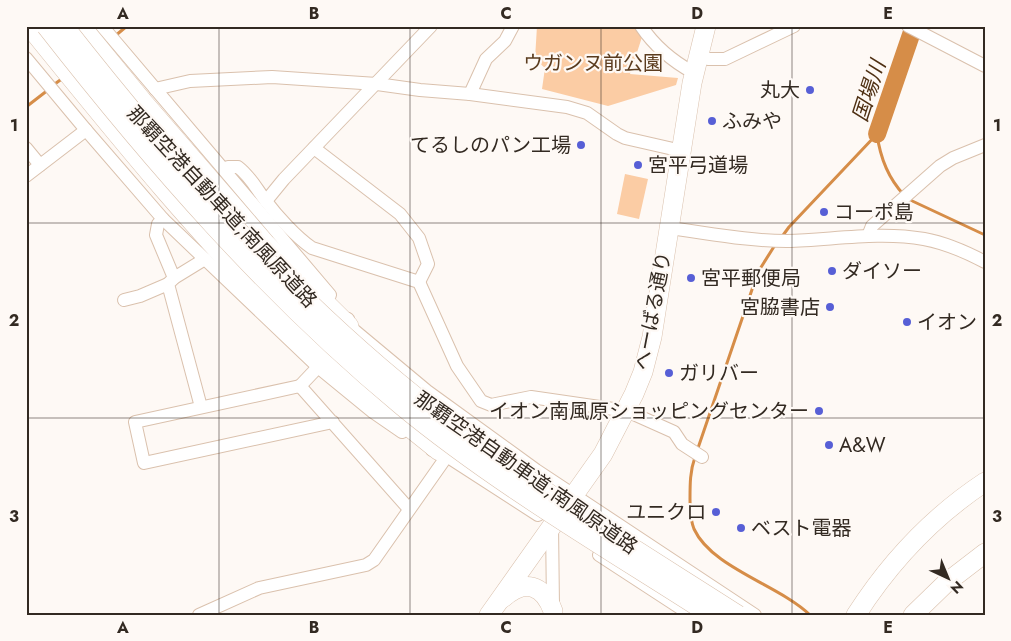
<svg xmlns="http://www.w3.org/2000/svg" width="1011" height="641" font-family="Jost,'Noto Sans JP',sans-serif">
<style>
.green{fill:#fbcca4}
.lines{fill:none;stroke-linecap:round;stroke-linejoin:round}
.stream{stroke:#d68d48;stroke-width:3}
.river{stroke:#d68d48;stroke-width:18}
.minor-casing{stroke:#dac1ad;stroke-width:14}
.highway-casing{stroke:#dac1ad;stroke-width:20}
.minor{stroke:#fff;stroke-width:12}
.highway{stroke:#fff;stroke-width:19}
.highway-bridge-casing{stroke:#dac1ad;stroke-width:20;stroke-linecap:butt}
.highway-bridge{stroke:#fff;stroke-width:19}
.grid{fill:none;stroke:#332a22;stroke-width:1;stroke-opacity:0.55}
.poi-dot{fill:#575fd6;stroke:#fef9f5;stroke-width:2}
.labels{text-anchor:middle;dominant-baseline:central;stroke-width:4.5;stroke-linejoin:round;paint-order:stroke}
.park-label{font-size:20px;fill:#5b3c1f;stroke:#fef9f5}
.poi-label{font-size:20px;fill:#332a22;stroke:#fef9f5;text-anchor:start}
.street-label{font-size:20px;fill:#332a22;stroke:#fef9f5}
.water-label{font-size:21px;font-style:italic;fill:#4f3013;stroke:#fef9f5}
.neatline{fill:none;stroke:#332a22;stroke-width:2}
.grid-label{font-size:16px;text-anchor:middle;font-weight:bold;fill:#332a22}
</style>
<rect width="100%" height="100%" fill="#fef9f5"/>
<!-- green -->
<g class="green">
<path d="M537,26h98l7,11 -12,37 48,4 -2,7 -68,21 -66,-17 3,-21 -10,-9z"/>
<path d="M625,174l23,5 -9,40 -22,-5z"/>
</g>
<g class="lines">
<!-- stream -->
<g class="stream">
<path d="M115,36l12,-10"/>
<path d="M52,86l11,-8"/>
<path d="M26,107l22,-17"/>
<path d="M877,134c3,23 11,44 27,61"/>
<path d="M908,199l77,36"/>
<path d="M781,238l8,-11 88,-93"/>
<path d="M697,451l61,-179 17,-27"/>
<path d="M695,457c-5,14 -5,27 -5,42 0,10 0,20 4,30 18,39 85,56 116,86"/>
</g>
<!-- river -->
<path class="river" d="M877,134l37,-108"/>
<defs>
<g id="minor">
<path d="M102,26l228,269"/>
<path d="M641,26c14,21 31,35 53,47"/>
<path d="M908,26l77,40"/>
<path d="M698,57l11,2h16l69,-33"/>
<path d="M26,58l60,72 77,89 155,148 55,45 29,20"/>
<path d="M155,89l35,-8 82,-4 105,7 43,6 50,4 97,13 20,6 30,21 8,4 57,13"/>
<path d="M470,94l16,-35 19,-18 8,-15"/>
<path d="M26,148l14,17"/>
<path d="M314,148l86,66 19,24 9,26 -9,18"/>
<path d="M225,170l3,-3h10c12,9 18,21 27,33 12,16 31,37 47,48l107,34 38,84 24,35 10,4 40,-8 96,14 47,21 8,12 20,13"/>
<path d="M26,176l60,-46"/>
<path d="M266,201l18,-22 147,-153"/>
<path d="M163,219l-5,5 -2,11 18,43"/>
<path d="M669,228c39,5 78,13 118,13 45,-1 92,-10 137,-2 22,4 42,13 61,23"/>
<path d="M868,236l4,-10 68,-60 13,-8 32,-13"/>
<path d="M124,300l16,-4 28,-12"/>
<path d="M348,319l1,7 78,65 109,79 219,145"/>
<path d="M300,386l18,-19"/>
<path d="M201,407l-33,-123 6,-6 31,-19"/>
<path d="M333,422l-189,41 -9,-41 165,-36 109,123"/>
<path d="M432,450l7,1 99,64"/>
<path d="M552,525l1,82"/>
<path d="M599,555l92,60"/>
<path d="M199,615l60,-27 107,-23 8,-5 73,-104"/>
</g>
<g id="highway">
<path d="M29,26c85,105 170,211 267,305 45,43 95,81 143,120"/>
<path d="M81,26l63,77 121,140 84,83"/>
<path d="M503,598c22,-19 40,-14 50,13"/>
<path d="M489,615l114,-161 31,-60 9,-22 9,-35 40,-254 14,-57"/>
<path d="M856,615c34,-53 76,-98 129,-133"/>
<path d="M913,615l33,-32 39,-30"/>
</g>
</defs>
<!-- minor casing -->
<use href="#minor" class="minor-casing"/>
<!-- highway casing -->
<use href="#highway" class="highway-casing"/>
<!-- minor -->
<use href="#minor" class="minor"/>
<!-- highway -->
<use href="#highway" class="highway"/>
<defs>
<g id="highway-bridge">
<path d="M46,26c107,137 222,269 356,380 96,79 205,142 309,209"/>
<path d="M64,26c105,134 219,264 352,371 101,81 213,148 322,218"/>
</g>
</defs>
<!-- highway-bridge casing -->
<use href="#highway-bridge" class="highway-bridge-casing"/>
<!-- highway-bridge -->
<use href="#highway-bridge" class="highway-bridge"/>
</g>
<!-- grid -->
<path class="grid" d="M219,26v589M410,26v589M601,26v589M792,26v589M26,223h959M26,418h959"/>
<!-- markers -->
<g class="poi-dot">
<circle cx="810" cy="90" r="5"/>
<circle cx="712" cy="121" r="5"/>
<circle cx="581" cy="145" r="5"/>
<circle cx="638" cy="165" r="5"/>
<circle cx="824" cy="212" r="5"/>
<circle cx="832" cy="271" r="5"/>
<circle cx="691" cy="278" r="5"/>
<circle cx="830" cy="307" r="5"/>
<circle cx="907" cy="322" r="5"/>
<circle cx="669" cy="373" r="5"/>
<circle cx="819" cy="411" r="5"/>
<circle cx="829" cy="445" r="5"/>
<circle cx="716" cy="512" r="5"/>
<circle cx="741" cy="528" r="5"/>
</g>
<g class="labels">
<!-- park labels -->
<g class="park-label">
<text x="593" y="63">ウガンヌ前公園</text>
</g>
<!-- poi labels -->
<g class="poi-label">
<text x="800" y="90" text-anchor="end">丸大</text>
<text x="722" y="121">ふみや</text>
<text x="571" y="145" text-anchor="end">てるしのパン工場</text>
<text x="648" y="165">宮平弓道場</text>
<text x="834" y="212">コーポ島</text>
<text x="842" y="271">ダイソー</text>
<text x="701" y="278">宮平郵便局</text>
<text x="820" y="307" text-anchor="end">宮脇書店</text>
<text x="917" y="322">イオン</text>
<text x="679" y="373">ガリバー</text>
<text x="809" y="411" text-anchor="end">イオン南風原ショッピングセンター</text>
<text x="839" y="445">A&amp;W</text>
<text x="706" y="512" text-anchor="end">ユニクロ</text>
<text x="751" y="528">ベスト電器</text>
</g>
<!-- street labels -->
<g class="street-label">
<text transform="translate(222 207) rotate(47)">那覇空港自動車道;南風原道路</text>
<text transform="translate(653 311) rotate(-79)">へーばる通り</text>
<text transform="translate(526 473) rotate(35)">那覇空港自動車道;南風原道路</text>
</g>
<!-- water labels -->
<g class="water-label">
<text transform="translate(869 91) rotate(-72)">国場川</text>
</g>
</g>
<!-- border -->
<rect width="1011" height="641" fill="none" stroke="#fef9f5" stroke-width="55"/>
<!-- north arrow -->
<g transform="translate(948 578) rotate(136)" stroke="#fef9f5" stroke-width="4" paint-order="stroke">
<path d="M0-4L9 19L0 12L-9 19Z" fill="#332a22"/>
<text y="-8" font-size="14" font-weight="bold" text-anchor="middle" fill="#332a22">N</text>
</g>
<rect x="28" y="28" width="956" height="586" class="neatline"/>
<g class="grid-label">
<text x="123" y="19">A</text>
<text x="314" y="19">B</text>
<text x="506" y="19">C</text>
<text x="697" y="19">D</text>
<text x="888" y="19">E</text>
<text x="14" y="131">1</text>
<text x="997" y="131">1</text>
<text x="14" y="326">2</text>
<text x="997" y="326">2</text>
<text x="14" y="522">3</text>
<text x="997" y="522">3</text>
<text x="123" y="633">A</text>
<text x="314" y="633">B</text>
<text x="506" y="633">C</text>
<text x="697" y="633">D</text>
<text x="888" y="633">E</text>
</g>
</svg>
